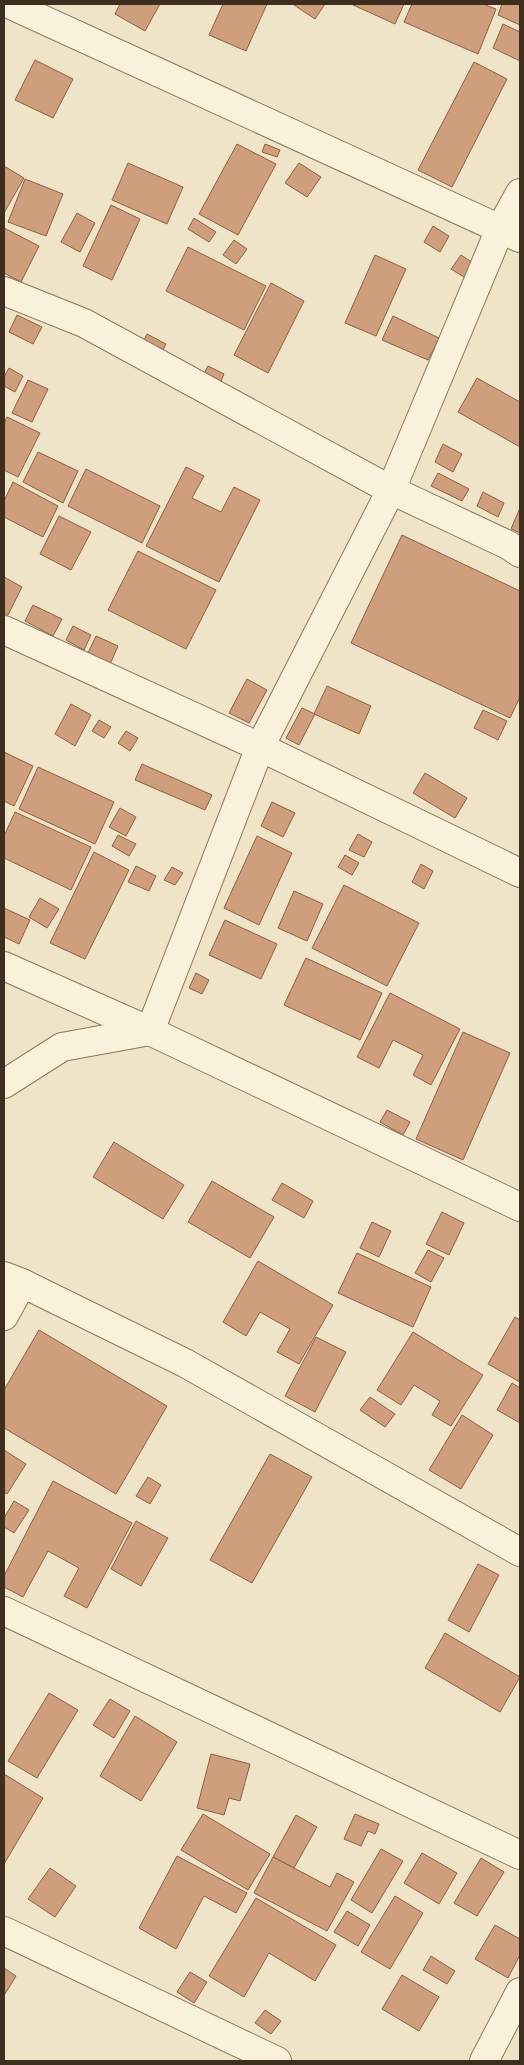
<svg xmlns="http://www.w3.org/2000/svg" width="524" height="2065" font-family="'Noto Serif',serif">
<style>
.building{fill:#cf9f7d;stroke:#8d5f41}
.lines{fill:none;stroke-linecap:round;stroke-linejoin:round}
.street-casing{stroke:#8d765c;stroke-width:30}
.street{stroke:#faf1dc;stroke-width:28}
</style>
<rect width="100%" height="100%" fill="#f0e4c8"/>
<!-- building -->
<g class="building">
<path d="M120,4h40l-15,27 -30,-17z"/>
<path d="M223,4h44l-21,47 -37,-16z"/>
<path d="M295,4h30l-10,15 -21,-14z"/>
<path d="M351,4h53l-9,20z"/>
<path d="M412,4h71l13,5 -18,45 -74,-32z"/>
<path d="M502,4h18v21l-22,-10z"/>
<path d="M503,24l17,8v29l-27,-13z"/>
<path d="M35,60l38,19 -20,39 -38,-18z"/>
<path d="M474,62l33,17 -55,108 -34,-17z"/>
<path d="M237,144l39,20 -38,71 -39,-21z"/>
<path d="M265,144l15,6 -3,7 -15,-5z"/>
<path d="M128,163l55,24 -16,37 -55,-24z"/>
<path d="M299,163l22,14 -14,20 -22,-14z"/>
<path d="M4,166l20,12 -20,35z"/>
<path d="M25,179l38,15 -17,42 -38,-14z"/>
<path d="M111,205l29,14 -28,61 -29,-14z"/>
<path d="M77,213l18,10 -15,29 -19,-10z"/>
<path d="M194,218l22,14 -7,10 -21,-13z"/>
<path d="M433,226l16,10 -9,16 -16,-10z"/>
<path d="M4,228l35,18 -18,36 -17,-9z"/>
<path d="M234,240l13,9 -11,15 -13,-9z"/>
<path d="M188,247l78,39 -22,44 -78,-39z"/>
<path d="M375,255l31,14 -30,67 -31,-13z"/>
<path d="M461,255l12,8 -9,14 -13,-8z"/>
<path d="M271,283l33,18 -36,72 -34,-18z"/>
<path d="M17,315l25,12 -9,17 -24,-12z"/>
<path d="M393,316l46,22 -11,22 -46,-20z"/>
<path d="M147,334l19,10 -7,14 -19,-10z"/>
<path d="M208,366l16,8 -5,12 -17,-9z"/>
<path d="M9,368l14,8 -8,16 -11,-6v-9z"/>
<path d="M477,378l43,24v45l-62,-35z"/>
<path d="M28,380l20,9 -16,33 -20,-9z"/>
<path d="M7,417l33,16 -22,44 -14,-7v-47z"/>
<path d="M443,444l19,10 -9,18 -18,-10z"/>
<path d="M38,452l40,19 -15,32 -40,-21z"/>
<path d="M186,467l18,9 -12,22 29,14 13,-25 26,13 -41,82 -73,-36z"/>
<path d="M86,469l74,37 -18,37 -74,-37z"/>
<path d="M438,473l31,16 -7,12 -31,-15z"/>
<path d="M13,482l45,24 -15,31 -39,-20v-16z"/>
<path d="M483,492l21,11 -6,14 -21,-11z"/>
<path d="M520,508v25l-9,-4z"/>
<path d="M59,516l32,16 -20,38 -31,-16z"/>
<path d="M402,535l118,56v106l-10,21 -159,-75z"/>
<path d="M138,551l78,39 -30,59 -78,-39z"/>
<path d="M4,577l18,10 -14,28 -4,-2z"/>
<path d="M33,605l29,14 -9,17 -28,-15z"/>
<path d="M73,626l18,9 -7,15 -18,-10z"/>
<path d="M96,636l22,10 -8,18 -22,-11z"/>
<path d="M247,679l20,11 -18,33 -20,-10z"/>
<path d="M327,686l44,20 -12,28 -45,-20z"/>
<path d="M71,704l20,11 -16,31 -20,-12z"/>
<path d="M302,708l13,6 -16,31 -13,-7z"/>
<path d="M483,710l24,11 -9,19 -24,-12z"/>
<path d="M99,720l12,7 -7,11 -12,-7z"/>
<path d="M126,731l12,7 -8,13 -12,-8z"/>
<path d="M4,752l29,14 -19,40 -10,-5z"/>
<path d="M142,764l70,31 -7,15 -70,-30z"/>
<path d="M38,767l76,35 -19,42 -76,-35z"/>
<path d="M425,773l42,25 -12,20 -42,-25z"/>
<path d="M272,802l23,11 -12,24 -22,-11z"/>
<path d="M120,808l16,9 -10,19 -17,-9z"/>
<path d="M15,812l76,35 -20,43 -67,-32v-22z"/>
<path d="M358,834l14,8 -8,15 -15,-7z"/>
<path d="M118,835l18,9 -7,12 -17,-10z"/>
<path d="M257,836l35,17 -33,72 -35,-17z"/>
<path d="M94,852l35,18 -44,89 -35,-16z"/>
<path d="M345,855l14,8 -7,12 -14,-8z"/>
<path d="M421,864l12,7 -9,18 -12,-7z"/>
<path d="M136,866l20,10 -7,15 -21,-9z"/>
<path d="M172,867l11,6 -8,12 -11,-5z"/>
<path d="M344,885l75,38 -32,63 -75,-38z"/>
<path d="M294,891l29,13 -16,37 -29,-13z"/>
<path d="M40,898l19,11 -12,19 -18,-11z"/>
<path d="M4,908l26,12 -11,24 -15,-7z"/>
<path d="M225,920l52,24 -16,35 -52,-24z"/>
<path d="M306,958l76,35 -22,47 -76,-35z"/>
<path d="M196,973l13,7 -7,14 -13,-6z"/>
<path d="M390,993l70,36 -29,56 -18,-10 10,-20 -30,-15 -14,28 -22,-11z"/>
<path d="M463,1032l47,21 -47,107 -47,-21z"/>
<path d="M387,1110l23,12 -7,13 -23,-13z"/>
<path d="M114,1142l70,43 -21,34 -70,-42z"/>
<path d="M212,1181l62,36 -24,41 -62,-36z"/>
<path d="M282,1183l31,18 -9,17 -32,-18z"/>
<path d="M442,1212l22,11 -15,32 -23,-11z"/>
<path d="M372,1222l19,9 -12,26 -19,-9z"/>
<path d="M428,1250l16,8 -13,24 -16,-9z"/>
<path d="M357,1253l74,34 -18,40 -75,-34z"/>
<path d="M258,1261l75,44 -34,59 -22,-12 13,-23 -30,-17 -14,24 -23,-14z"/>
<path d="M515,1317l5,3v62l-32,-18z"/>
<path d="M39,1330l128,76 -51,88 -112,-66v-38z"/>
<path d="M413,1332l70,43 -32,51 -19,-11 8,-14 -26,-16 -13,20 -24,-15z"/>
<path d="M316,1337l30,15 -31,60 -30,-16z"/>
<path d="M512,1383l8,5v35l-23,-13z"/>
<path d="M370,1397l25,17 -10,13 -25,-17z"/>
<path d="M462,1415l31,20 -32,54 -32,-19z"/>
<path d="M4,1450l22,14 -19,30 -3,-2z"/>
<path d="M270,1454l42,23 -60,106 -42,-23z"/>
<path d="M148,1477l13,8 -11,19 -14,-8z"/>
<path d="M53,1481l79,42 -45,85 -23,-12 15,-28 -31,-17 -25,46 -19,-10v-11z"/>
<path d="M14,1501l15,9 -15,23 -10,-6v-9z"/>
<path d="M136,1521l32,17 -27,48 -30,-17z"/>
<path d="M478,1564l21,11 -30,57 -21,-12z"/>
<path d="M445,1633l75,44 -20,35 -75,-44z"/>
<path d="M49,1693l29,17 -41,68 -29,-17z"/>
<path d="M110,1699l20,12 -16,27 -21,-13z"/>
<path d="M135,1716l42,26 -36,59 -41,-25z"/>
<path d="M211,1754l39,10 -10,37 -11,-3 -5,17 -27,-7z"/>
<path d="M4,1774l39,24 -39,66z"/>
<path d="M203,1814l67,40 -22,36 -67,-40z"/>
<path d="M355,1814l24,10 -4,10 -7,-3 -7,15 -17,-7z"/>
<path d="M296,1815l21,12 -23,41 -21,-11z"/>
<path d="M381,1849l22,12 -31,52 -21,-13z"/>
<path d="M422,1853l35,20 -18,31 -35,-21z"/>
<path d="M177,1856l70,37 -11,20 -32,-17 -28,53 -37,-21z"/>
<path d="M273,1857l57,30 7,-14 17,9 -27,49 -73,-38z"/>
<path d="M481,1858l23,14 -27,44 -23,-13z"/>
<path d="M50,1868l26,18 -21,31 -27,-18z"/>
<path d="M395,1896l28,17 -33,56 -29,-17z"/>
<path d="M256,1898l80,47 -21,36 -46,-28 -25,44 -35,-21z"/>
<path d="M347,1911l23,14 -12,21 -24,-14z"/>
<path d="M495,1925l25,14v16l-12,23 -33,-19z"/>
<path d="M431,1956l24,15 -8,13 -24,-14z"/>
<path d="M4,1968l12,8 -11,18 -1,-1z"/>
<path d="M190,1972l17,10 -13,21 -17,-11z"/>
<path d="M402,1975l37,22 -20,34 -37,-22z"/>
<path d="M265,2010l16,11 -10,13 -16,-11z"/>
</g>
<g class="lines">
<defs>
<g id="street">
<path d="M9,4l511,234"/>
<path d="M4,291l80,32 307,167 117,55 12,8"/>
<path d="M4,630l256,117 260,126"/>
<path d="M4,966l146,65 370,176"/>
<path d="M4,1084l58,-37 88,-16 110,-284 131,-257 109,-261 20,-36"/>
<path d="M4,1276l18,7 163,80 335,189"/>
<path d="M4,1316l18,-33"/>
<path d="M4,1611l516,244"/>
<path d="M4,1931l273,130"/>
<path d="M484,2061l36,-69"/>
</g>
</defs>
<!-- street casing -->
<use href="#street" class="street-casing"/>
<!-- street -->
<use href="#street" class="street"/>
</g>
<!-- border -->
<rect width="524" height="2065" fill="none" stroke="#3d2e20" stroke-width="10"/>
</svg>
